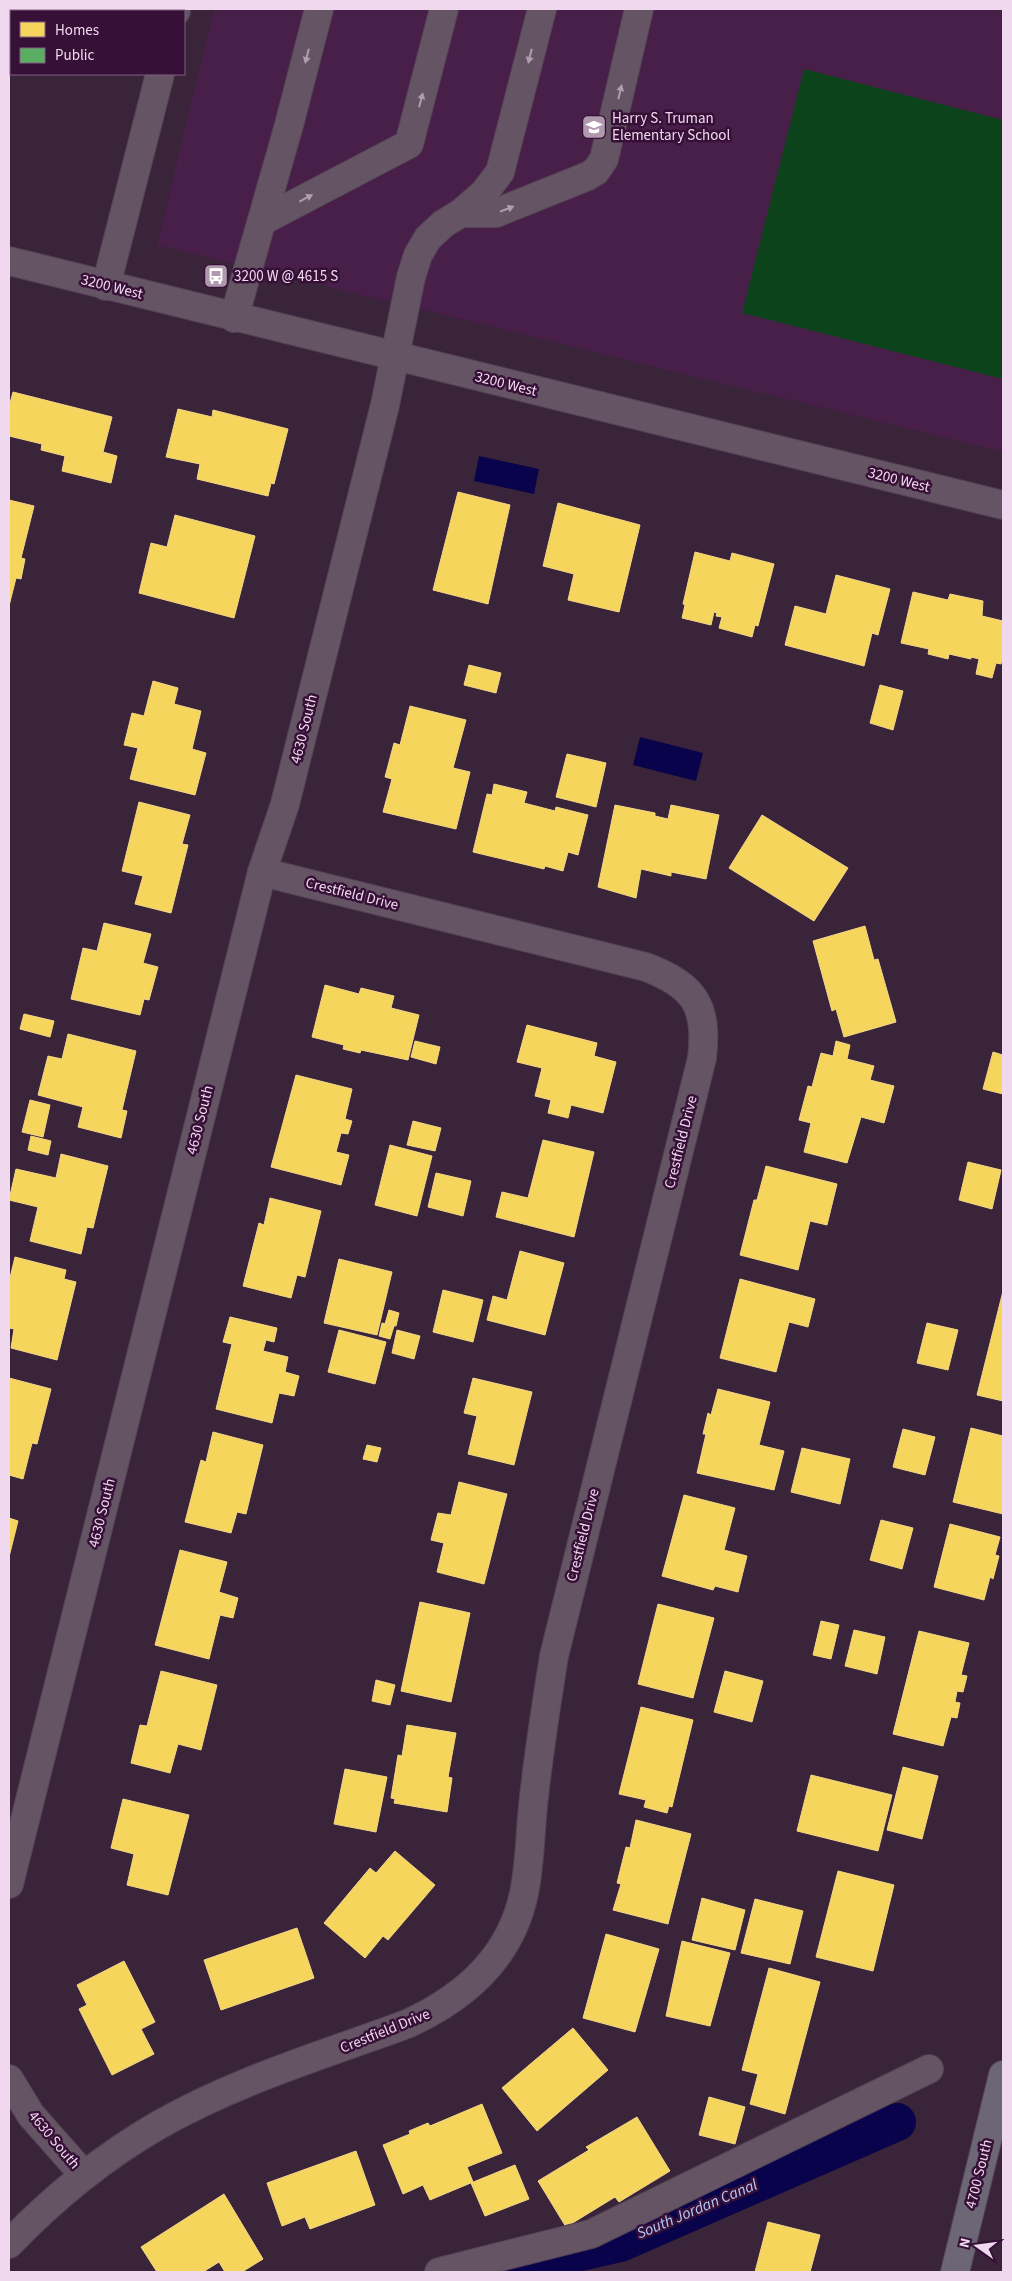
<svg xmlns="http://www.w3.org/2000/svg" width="1012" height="2281" font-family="'Source Sans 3',sans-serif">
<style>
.built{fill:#471f48}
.green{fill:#0c431b}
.water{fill:#08034a}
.homes{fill:#f6d55c;stroke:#f4d688}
.public{fill:#5aae61;stroke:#87bb8c}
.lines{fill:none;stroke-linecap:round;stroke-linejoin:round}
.canal{stroke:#08034a;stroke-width:38}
.minor-casing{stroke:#544254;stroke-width:30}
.major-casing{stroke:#544254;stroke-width:30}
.minor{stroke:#645464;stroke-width:28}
.major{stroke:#6d6775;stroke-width:28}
.oneway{fill:#b19db0}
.labels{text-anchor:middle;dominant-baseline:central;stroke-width:5;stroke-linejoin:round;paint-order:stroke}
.poi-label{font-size:15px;fill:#f0d8ef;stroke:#361037;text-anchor:start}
.street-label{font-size:15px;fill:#f0d8ef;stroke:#361037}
.water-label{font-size:16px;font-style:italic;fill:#b2c9fd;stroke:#361037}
</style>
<rect width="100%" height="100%" fill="#392439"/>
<!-- built -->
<path class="built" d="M214,9h789v443l-846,-207z"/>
<!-- green -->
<path class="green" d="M804,69l199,51v259l-261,-66z"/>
<!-- water -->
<g class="water">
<path d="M479,456l60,13 -5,25 -60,-13z"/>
<path d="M640,737l63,16 -7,28 -63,-16z"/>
</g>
<!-- homes -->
<g class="homes">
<path d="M13,392l99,25 -9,35 14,4 -6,27 -49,-12 3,-15 -24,-6 1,-6 -33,-8v-29z"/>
<path d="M178,409l34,8 1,-7 75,19 -14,55 -3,-1 -3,13 -71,-17 3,-15 -34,-7z"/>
<path d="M458,492l52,13 -22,99 -55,-14z"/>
<path d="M9,500l25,6 -13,52 4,1 -4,20 -5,-1 -7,28z"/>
<path d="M558,503l82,22 -21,87 -51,-12 6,-26 -31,-8z"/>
<path d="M175,515l80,21 -21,82 -95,-25 12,-50 16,4z"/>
<path d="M695,552l35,9 2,-8 42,11 -16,62 -3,-1 -3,12 -33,-9 3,-11 -6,-1 1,-3 -3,-1 -3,13 -29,-7 3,-13 -2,-1z"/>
<path d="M836,575l54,14 -12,46 -6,-2 -8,33 -79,-21 10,-39 31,8z"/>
<path d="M913,592l35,8 2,-6 33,7 -1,15 21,5v32l-2,11 -5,-1 -4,15 -16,-4 3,-15 -8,-2v2l-22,-5 -1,5 -20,-5 1,-5 -28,-6z"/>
<path d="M469,665l32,8 -5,20 -32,-8z"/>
<path d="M153,681l25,7 -4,16 27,7 -9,38 14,4 -11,42 -65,-16 8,-31 -14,-3 8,-32 12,3z"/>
<path d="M880,685l23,6 -10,39 -23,-7z"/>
<path d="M410,706l56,14 -13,48 17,4 -14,57 -73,-17 9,-33 -7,-2 9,-34 6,2z"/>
<path d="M567,754l39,9 -10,44 -40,-10z"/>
<path d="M494,784l33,8 -3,11 31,8 1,-4 32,8 -10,40 -10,-3 -5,19 -18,-5 -1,3 -71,-17 14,-58 5,1z"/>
<path d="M139,802l51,13 -8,29 6,1 -17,68 -36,-9 8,-28 -21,-5z"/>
<path d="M615,805l40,8v3l13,3 3,-14 48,10 -13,64 -35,-7v4l-30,-7 -5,29 -38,-11z"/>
<path d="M762,815l86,53 -34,53 -85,-53z"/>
<path d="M104,923l47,11 -8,29 15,4 -9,33 -5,-1 -4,16 -69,-16 12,-51 14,3z"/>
<path d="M865,926l9,34 4,-1 18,63 -52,15 -8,-28 -4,2 -19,-70z"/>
<path d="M325,985l34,9 2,-6 33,8 -3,12 28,7 -11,45 -47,-10 -1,3 -17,-4 1,-4 -32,-8z"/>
<path d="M24,1014l30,7 -4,16 -30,-8z"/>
<path d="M527,1025l70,18 -3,13 22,6 -13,51 -32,-8 -3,13 -20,-5 3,-13 -16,-4 7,-28 -25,-6z"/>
<path d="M68,1034l68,17 -14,59 5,1 -6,27 -43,-11 5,-20 -45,-12 10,-39 14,3z"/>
<path d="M415,1041l25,6 -4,17 -25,-7z"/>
<path d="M836,1041l14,4 -3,14 27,7 -4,14 24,6 -10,37 -23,-6 -14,46 -43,-11 7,-29 -12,-3 9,-34 4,1 9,-34 12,3z"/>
<path d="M993,1052l10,3v39l-20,-5z"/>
<path d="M296,1075l56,14 -7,30 7,2 -4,13 -7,-1 -5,19 13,3 -8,30 -70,-18z"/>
<path d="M30,1100l20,5 -7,32 -21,-5z"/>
<path d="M413,1121l28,7 -6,23 -28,-6z"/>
<path d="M31,1136l20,5 -3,14 -20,-5z"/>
<path d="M543,1140l51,12 -20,85 -78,-20 6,-25 26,6z"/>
<path d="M390,1145l42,11 -15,60 -42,-11z"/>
<path d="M61,1154l47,12 -15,62 -6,-1 -6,27 -51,-13 8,-34 -29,-7 7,-31 40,9z"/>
<path d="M968,1162l33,8 -9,39 -33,-9z"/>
<path d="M766,1166l71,18 -10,41 -17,-4 -12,49 -58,-15 14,-55h3z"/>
<path d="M436,1173l35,8 -8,35 -35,-9z"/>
<path d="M270,1198l51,13 -16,66 -8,-2 -6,23 -48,-12 16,-63 5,2z"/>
<path d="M520,1251l44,12 -19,72 -58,-15 6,-24 14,4z"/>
<path d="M15,1257l51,13 -2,9 12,3 -19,78 -46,-12 3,-19 -5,-1v-46z"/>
<path d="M339,1259l53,13 -15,63 -53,-12z"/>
<path d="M740,1279l75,20 -7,28 -19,-5 -13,50 -56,-14z"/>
<path d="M443,1290l40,10 -10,42 -40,-10z"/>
<path d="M1003,1291v110l-26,-6z"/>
<path d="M389,1310l10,3 -3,13 -11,-2z"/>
<path d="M230,1317l47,11 -3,14 -8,-2 -3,11 25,6 -3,15 14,4 -5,20 -15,-3 -7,30 -56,-14 16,-65 -9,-2z"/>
<path d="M382,1323l12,3 -4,13 -11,-3z"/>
<path d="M927,1323l31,7 -10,40 -31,-7z"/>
<path d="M339,1330l47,12 -11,42 -47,-12z"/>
<path d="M397,1330l23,6 -6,23 -22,-6z"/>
<path d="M9,1378l42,11 -14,55 -5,-1 -9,36 -14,-4z"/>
<path d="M473,1378l59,14 -18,73 -46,-11 9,-38 -13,-3z"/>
<path d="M718,1389l52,13 -11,43 25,6 -10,39 -77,-17 9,-39h-3l5,-21 3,2z"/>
<path d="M971,1428l32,8v78l-50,-12z"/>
<path d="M903,1429l32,8 -10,38 -32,-8z"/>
<path d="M213,1432l50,13 -17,69 -9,-2 -6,21 -46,-11 16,-62 5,2z"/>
<path d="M367,1445l14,3 -4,14 -14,-3z"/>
<path d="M802,1448l48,11 -10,45 -49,-12z"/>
<path d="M459,1482l48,12 -23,90 -47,-12 7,-29 -13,-3 7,-27 13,2z"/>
<path d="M684,1495l51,13 -11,42 23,6 -9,36 -23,-6 -2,4 -51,-14z"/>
<path d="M9,1518l9,3 -9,36z"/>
<path d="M881,1520l32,8 -11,41 -32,-9z"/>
<path d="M950,1524l50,13 -5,18 4,1 -6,23 -3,-2 -6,23 -50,-13z"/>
<path d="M180,1550l47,12 -8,30 19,6 -5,20 -13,-3 -11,44 -54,-14z"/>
<path d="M420,1602l50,11 -19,89 -50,-11z"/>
<path d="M658,1604l56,14 -21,80 -55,-14z"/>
<path d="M821,1621l18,4 -8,34 -18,-4z"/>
<path d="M854,1630l31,7 -8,37 -32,-8z"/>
<path d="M919,1631l50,12 -8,32 6,1 -4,16 -6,-1 -2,11 5,1 -3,15 -6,-1 -8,29 -50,-12z"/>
<path d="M161,1671l56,14 -16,65 -23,-6 -8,29 -39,-10 9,-38 7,1z"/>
<path d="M725,1671l38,10 -11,41 -38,-10z"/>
<path d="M376,1680l19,5 -5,20 -18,-4z"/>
<path d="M641,1707l52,13 -21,87 -3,-1 -2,7 -23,-6 2,-7 -27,-6z"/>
<path d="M407,1725l49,8 -8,44 4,1 -5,34 -53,-9 1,-4 -4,-1 7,-43 4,1z"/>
<path d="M903,1767l35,9 -16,63 -35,-9z"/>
<path d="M345,1769l42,8 -11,55 -42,-8z"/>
<path d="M811,1775l81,20 -14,56 -81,-20z"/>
<path d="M123,1799l66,16 -21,80 -41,-10 7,-31 -23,-6z"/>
<path d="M636,1820l55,14 -23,90 -55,-14 8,-26 -4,-1 9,-36 4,1z"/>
<path d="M395,1851l40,34 -47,55 -5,-4 -18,22 -41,-35 46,-55 6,5z"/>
<path d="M838,1871l56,14 -21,86 -57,-14z"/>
<path d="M702,1898l43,12 -10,40 -43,-10z"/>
<path d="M755,1899l48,12 -13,53 -49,-11z"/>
<path d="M297,1928l17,50 -93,32 -17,-50z"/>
<path d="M606,1934l53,15 -24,83 -52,-14z"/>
<path d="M682,1941l48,12 -20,73 -44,-10z"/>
<path d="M124,1961l31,61 -14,7 13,25 -42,21 -33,-66 8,-4 -10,-20z"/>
<path d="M769,1968l51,14 -35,132 -35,-10 8,-30 -16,-4z"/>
<path d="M573,2028l35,42 -71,61 -35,-43z"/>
<path d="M709,2097l36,10 -10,37 -36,-9z"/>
<path d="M482,2104l20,49 -35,14 6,15 -43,18 -7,-15 -20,9 -20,-49 27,-11 -1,-3 19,-8 2,3z"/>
<path d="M637,2117l33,54 -51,31 -4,-5 -49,30 -28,-46 51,-31 -3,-3z"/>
<path d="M356,2151l19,54 -65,24 -5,-12 -23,9 -15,-43z"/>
<path d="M515,2165l14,34 -44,17 -14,-33z"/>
<path d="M224,2194l39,65 -21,13h-17l-6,-10 -16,10h-46l-16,-25z"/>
<path d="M768,2222l52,13 -10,37h-55z"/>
</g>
<!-- public -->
<path class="public" d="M9,9h8v2h-6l-2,36z"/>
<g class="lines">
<!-- canal -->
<path class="canal" d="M493,2272l127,-29 277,-121"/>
<defs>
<g id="minor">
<path d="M542,9l-42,163 -16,21 -23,20h35l92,-37 8,-5 8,-12 35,-150"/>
<path d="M176,11v-2"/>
<path d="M262,221l147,-77 35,-135"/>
<path d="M9,261l994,244"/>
<path d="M106,286l54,-212"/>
<path d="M234,318l55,-193 30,-116"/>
<path d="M9,1884l253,-1012 23,-68 100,-399 26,-128 7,-22 10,-17 15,-14 18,-11"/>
<path d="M9,2079l22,36 53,60"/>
<path d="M9,2244c44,-46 93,-86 148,-118 78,-45 166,-71 250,-102 57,-26 104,-67 117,-131 6,-28 6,-58 9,-87 5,-50 13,-100 21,-150l148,-598c6,-52 -7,-72 -56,-91l-384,-95"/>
<path d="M439,2272l152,-38 338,-165"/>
</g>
<path id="major" d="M955,2272l48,-197"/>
</defs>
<!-- minor casing -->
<use href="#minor" class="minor-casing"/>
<!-- major casing -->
<use href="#major" class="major-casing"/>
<!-- minor -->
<use href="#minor" class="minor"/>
<!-- major -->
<use href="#major" class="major"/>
</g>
<!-- one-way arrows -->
<defs><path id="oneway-solid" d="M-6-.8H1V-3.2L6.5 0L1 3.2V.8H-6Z" transform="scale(1.25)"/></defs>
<g class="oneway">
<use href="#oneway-solid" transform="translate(307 56) rotate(104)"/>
<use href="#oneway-solid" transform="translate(530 56) rotate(104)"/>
<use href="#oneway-solid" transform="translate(620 92) rotate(-77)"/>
<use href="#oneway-solid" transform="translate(421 100) rotate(-75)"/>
<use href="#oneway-solid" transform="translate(306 198) rotate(-28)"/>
<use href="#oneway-solid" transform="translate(507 209) rotate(-21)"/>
</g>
<!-- icons -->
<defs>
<symbol id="school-square" viewBox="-11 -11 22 22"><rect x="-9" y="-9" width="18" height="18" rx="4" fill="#b099af" stroke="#361037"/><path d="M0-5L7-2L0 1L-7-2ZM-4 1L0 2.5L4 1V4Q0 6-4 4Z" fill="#fff"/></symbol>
<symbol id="bus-square" viewBox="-11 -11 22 22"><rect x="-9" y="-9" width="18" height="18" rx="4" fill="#b099af" stroke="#361037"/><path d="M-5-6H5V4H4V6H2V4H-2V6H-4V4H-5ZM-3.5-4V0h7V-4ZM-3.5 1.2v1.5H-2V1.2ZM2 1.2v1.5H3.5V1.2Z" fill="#fff"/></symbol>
</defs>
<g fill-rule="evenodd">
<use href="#school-square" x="580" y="113" width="28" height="28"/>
<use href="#bus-square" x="202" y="262" width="28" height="28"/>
</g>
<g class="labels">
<!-- poi labels -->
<g class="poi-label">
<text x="612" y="118">Harry S. Truman<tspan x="612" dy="17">Elementary School</tspan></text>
<text x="234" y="276">3200 W @ 4615 S</text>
</g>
<!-- street labels -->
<g class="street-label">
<text transform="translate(112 287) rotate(14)">3200 West</text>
<text transform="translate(506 384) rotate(14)">3200 West</text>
<text transform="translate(899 480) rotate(14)">3200 West</text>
<text transform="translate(304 729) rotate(-76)">4630 South</text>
<text transform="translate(352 894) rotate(14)">Crestfield Drive</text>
<text transform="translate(200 1120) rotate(-76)">4630 South</text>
<text transform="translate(681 1142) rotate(-76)">Crestfield Drive</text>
<text transform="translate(102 1513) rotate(-76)">4630 South</text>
<text transform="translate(583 1535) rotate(-76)">Crestfield Drive</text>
<text transform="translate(385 2031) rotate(-22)">Crestfield Drive</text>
<text transform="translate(54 2140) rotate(50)">4630 South</text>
<text transform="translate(979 2174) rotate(-76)">4700 South</text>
</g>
<!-- water labels -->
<g class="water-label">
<text transform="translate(697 2209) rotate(-23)">South Jordan Canal</text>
</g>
</g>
<!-- border -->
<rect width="1012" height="2281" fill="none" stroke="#f0d8ef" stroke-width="20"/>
<!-- legend -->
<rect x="10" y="10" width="175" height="65" fill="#361037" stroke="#806081"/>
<rect x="20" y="22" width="25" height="15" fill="#f6d55c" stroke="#806081"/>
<text x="55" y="35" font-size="15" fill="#f0d8ef">Homes</text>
<rect x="20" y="48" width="25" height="15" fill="#5aae61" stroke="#806081"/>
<text x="55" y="60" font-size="15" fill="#f0d8ef">Public</text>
<!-- north arrow -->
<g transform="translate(977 2246) rotate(284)" stroke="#361037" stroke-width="4" paint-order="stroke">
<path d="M0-4L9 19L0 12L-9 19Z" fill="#f0d8ef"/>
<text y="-8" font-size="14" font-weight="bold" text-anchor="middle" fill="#f0d8ef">N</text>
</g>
</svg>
